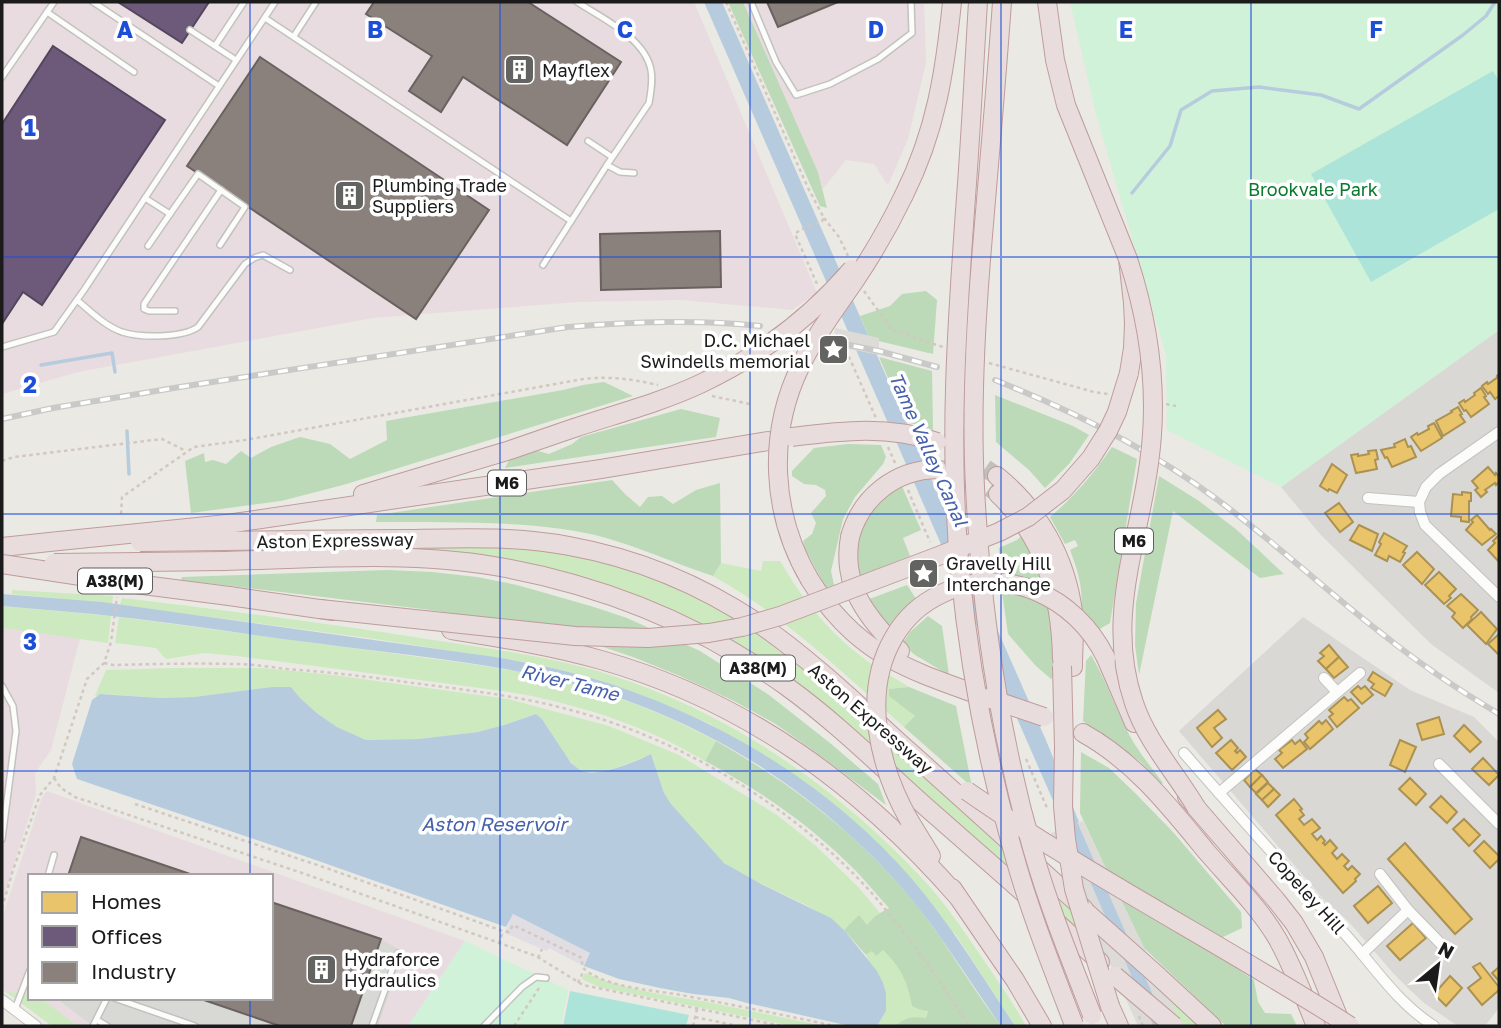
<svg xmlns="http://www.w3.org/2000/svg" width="1501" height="1028" font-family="'Golos Text',sans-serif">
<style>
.residential{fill:#d9d8d5}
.industrial{fill:#e8dce0}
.grass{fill:#cde9c0}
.forest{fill:#bcdab7}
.park{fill:#d0f2d8}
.pitch{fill:#ade4d9}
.parking{fill:#d8d8d5}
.plaza{fill:#e0dde3}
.water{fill:#b6ccde}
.pier{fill:#dcdbd8}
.homes{fill:#e9c46a;stroke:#ab9152;stroke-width:2}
.offices{fill:#6d597a;stroke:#54465e;stroke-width:2}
.industry{fill:#8a817c;stroke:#69625f;stroke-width:2}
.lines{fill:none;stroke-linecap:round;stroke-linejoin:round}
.stream{stroke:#b6ccde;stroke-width:3.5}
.canal{stroke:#b6ccde;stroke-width:12}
.highway-tunnel{stroke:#c1c0bb;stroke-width:18;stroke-dasharray:18 9;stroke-linecap:butt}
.lane-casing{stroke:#c2c2bf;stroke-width:8}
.street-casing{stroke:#c2c2bf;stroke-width:12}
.highway-casing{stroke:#bf9b9c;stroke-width:20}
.path{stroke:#d2c7c1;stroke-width:2.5;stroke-dasharray:3.5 3.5;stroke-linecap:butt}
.lane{stroke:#fcfcfb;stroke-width:5}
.street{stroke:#fcfcfb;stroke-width:10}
.highway{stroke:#e8dddc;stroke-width:18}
.rail-casing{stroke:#c9c9c8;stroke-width:6}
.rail{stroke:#fff;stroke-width:3.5;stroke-dasharray:10;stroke-linecap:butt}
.highway-bridge-casing{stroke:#bf9b9c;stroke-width:20;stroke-linecap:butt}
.highway-bridge{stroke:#e8dddc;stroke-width:18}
.grid{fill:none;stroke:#1d4ed8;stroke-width:2;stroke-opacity:0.55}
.labels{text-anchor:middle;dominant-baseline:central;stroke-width:7;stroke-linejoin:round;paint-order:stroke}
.shield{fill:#fff;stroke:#5f5f5f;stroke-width:2}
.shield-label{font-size:16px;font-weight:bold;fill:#1b1b1b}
.poi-label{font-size:18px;fill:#1b1b1b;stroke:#fff;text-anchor:start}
.park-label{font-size:18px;fill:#09792e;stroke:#fff}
.street-label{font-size:18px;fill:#1b1b1b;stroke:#fff}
.water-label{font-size:19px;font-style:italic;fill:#4660ab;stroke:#fff}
.grid-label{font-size:23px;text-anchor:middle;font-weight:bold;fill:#1d4ed8;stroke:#fff;stroke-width:7;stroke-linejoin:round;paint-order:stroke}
</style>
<rect width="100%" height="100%" fill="#eae9e3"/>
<!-- residential -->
<g class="residential">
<path d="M1499,330v363l-68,-49 -111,-110 -39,-47z"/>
<path d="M1303,617l107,73 64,27 25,25v266l-14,18h-27l-34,-23 -16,-15 -15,-15 -45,-52 -23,-20 -146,-170z"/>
</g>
<!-- industrial -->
<g class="industrial">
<path d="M2,2h692l123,291 -25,17 -111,-10 -104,2 -204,16 -295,54 -76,22z"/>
<path d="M743,2h181l2,61 -18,76 -19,44 -2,1 -13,-20 -28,-4 -23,29 -5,-17z"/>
<path d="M2,628l78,10 -29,112 -16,23 1,21 -34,109z"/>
<path d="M47,791l418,150 -57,85h-330l-38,-28h231v-122h-241v118l-24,-2 -4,-2v-72l40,-121z"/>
</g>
<!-- grass -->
<g class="grass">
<path d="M461,546l88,5 23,4 45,12 47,15 73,37 82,63 164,147 216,197h-15l-194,-175 -145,-129 -174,-111 -31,-13 -60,-21 -205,-27 -1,-3z"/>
<path d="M763,561h17c20,35 46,68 78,93 16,13 34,22 51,33l-20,2 26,28 -11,10c-61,-54 -120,-112 -191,-151l8,-13 40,8z"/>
<path d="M12,590l101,6 -1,8 -100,-10z"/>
<path d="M122,598c101,12 203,25 304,41 60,9 122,17 181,35 120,37 227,111 312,201 25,26 44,55 64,84 15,22 30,44 43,67h-11l-59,-91 -129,-136 -67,-46 -52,-30 -58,-25 -34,-12 -30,-10 -54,-13 -164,-25 -248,-33z"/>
<path d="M2,606l109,10 -3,27 -106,-15z"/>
<path d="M119,617c83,11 165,22 248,33 64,9 128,15 190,30 55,13 109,34 159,61l-11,20c-55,-33 -120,-55 -184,-67 -31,-5 -63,-9 -94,-13 -64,-9 -127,-17 -190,-25l-33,-3 -38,6 -10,-11 -41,-5z"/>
<path d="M175,668h87l71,7 175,24 101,27 70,29 98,60 39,31 42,41 22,26 -5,3 -8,9 -8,-9 -15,14c-34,-30 -81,-40 -118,-66 -19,-13 -40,-42 -55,-60l-7,-11 -13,-39c-17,8 -57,25 -74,14 -8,-5 -27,-38 -35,-49l-6,-5 -32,11 -26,7 -60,7 -52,1 -29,-13 -19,-13 -18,-16 -9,-11h-19l-78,10 -34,1 -54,-4 -11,2 11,-26z"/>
<path d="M883,950c19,18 24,30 29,56l6,3 10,1 -2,8c-10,-1 -23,0 -30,8h-19l9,-15 -20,-56 6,-4z"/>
<path d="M585,973c39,17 81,22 122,29 39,8 78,16 118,24h-33l-193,-39 -17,-8z"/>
<path d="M6,992l24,2v4h10l38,28h-26z"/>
</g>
<!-- forest -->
<g class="forest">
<path d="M728,2h15l75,170 9,36 -7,-2z"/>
<path d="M926,291l11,9 -4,54 -63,-15 -10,-23 30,-10 12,-12z"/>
<path d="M879,357l53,14 1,59 -26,-8z"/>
<path d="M604,382l29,14 -290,89 -62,16 -90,12 -6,-52 19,-8 1,9 8,-2 13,4 15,-13 10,7 20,-11 29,-10 30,7 20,15 37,-19 -1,-19 177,-31 20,-5z"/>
<path d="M995,395l78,31 16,9 -20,29 -24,24 -16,-18 -33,-28z"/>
<path d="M681,409l39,9 -4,19 -211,31 5,-10 28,-7 11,3 23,-10 9,-7z"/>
<path d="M848,444l33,1 5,12 -3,7 -28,33 -12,22 -12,52 3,14 -8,3 -21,-39 -2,-8 9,-7 4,-11 -5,-10 15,-17 -1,-6 -9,-5 -12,-1 -12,-8v-5l22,-23z"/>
<path d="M1112,447l25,12 -27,164 -12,7 -16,-19c0,-26 -3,-37 -12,-61l8,-4 -3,-6 -10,4 -15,-27c24,-20 44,-44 62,-70z"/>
<path d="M1159,476l40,25 38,29 47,44 -24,4 -87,-67 -34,164 -4,-30 1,-42z"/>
<path d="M612,480l13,14 15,13 8,-10 14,-1 11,8 23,-14 24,-7 1,80 -8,13c-46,-15 -90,-37 -138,-45 -65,-11 -133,-8 -199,-9l1,-7z"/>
<path d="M901,484l20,46 -18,8 7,18 -53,21v-42l14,-26z"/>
<path d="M1025,533l29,79v64l-3,3 -15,-13 -28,-32 -8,-56 -1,-30 18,-8z"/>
<path d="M387,570l45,2 45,5 40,8 77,22 33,11 73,33 69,44 61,48 48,41 8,21 -76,-57 -36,-25 -40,-22 -54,-25 -47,-19 -89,-30 -121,-18 -242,-29 1,-3z"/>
<path d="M907,585l11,17 -30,28 -24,-29z"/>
<path d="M928,616l14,10 7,49 -34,-20 -13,-11 8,-12z"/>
<path d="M1091,655c16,26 25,56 40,83 9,16 21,30 32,45l-2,1 -20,-22 -58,-41 3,-60z"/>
<path d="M909,687l47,19 16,81 -68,-60 11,-11 -26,-20v-7z"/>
<path d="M716,741c76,43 147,97 202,166 30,39 54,81 83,119h-105c8,-9 18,-10 30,-8l2,-7 -10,-2 -6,-3c-5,-25 -10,-37 -29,-56l-7,6 -4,-5 -6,4 -22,-25 15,-15 8,10 8,-9 14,-8c-11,-12 -21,-24 -32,-36 -44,-45 -96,-81 -152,-111z"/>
<path d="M1081,752l28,16 27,26 37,38 68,80 1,16 -21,10 -114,-67 -27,-58z"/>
<path d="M1121,900l115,68 18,12 4,22 7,11 26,1 6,12h-71l-82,-78z"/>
</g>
<!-- park -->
<g class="park">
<path d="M1070,2h429v328l-218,157 -114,-57 -1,-75 -70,-241z"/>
<path d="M465,941l103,49 -7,36h-153z"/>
</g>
<!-- pitch -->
<g class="pitch">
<path d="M1493,71l6,10v128l-128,73 -60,-108z"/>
<path d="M570,991l119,24 -3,11h-123z"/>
</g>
<!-- parking -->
<g class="parking">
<path d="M381,939l22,13 -25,74h-27z"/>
<path d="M56,998h142l82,28h-187z"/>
</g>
<!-- plaza -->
<path class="plaza" d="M512,914l78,39 -6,13 -35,-18 -2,3 -42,-18z"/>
<!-- water -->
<g class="water">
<path d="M704,2h18l326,743 31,77 -14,6z"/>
<path d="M2,594l100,8 393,55c31,5 62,11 93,20 123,36 239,104 324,202 39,46 70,97 103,147h-14c-24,-34 -46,-69 -71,-103 -25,-34 -54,-65 -86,-93 -80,-72 -181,-125 -286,-150 -78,-19 -163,-26 -243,-37 -74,-9 -148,-22 -222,-29 -30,-3 -61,-5 -91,-8z"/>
<path d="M272,687h19l9,11 18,16 19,13 29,13 52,-1 60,-7 26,-7 32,-11 6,5 29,44c5,4 9,8 15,9 16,3 50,-10 65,-18l13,39 7,11 53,59 37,21 70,34 13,12 33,41 6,12 3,10v18l-9,15h-27l-103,-23 -18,-5 -36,-4 -33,-6 -41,-9 -35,-13 6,-13 -77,-39 -7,13 -199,-70 -230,-78 -5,-15 20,-64 8,-6 60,4 34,-1z"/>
</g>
<!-- pier -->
<g class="pier">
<path d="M835,328l44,10v17l-45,-9z"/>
<path d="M1083,821l99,205h-44l-87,-193z"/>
</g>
<!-- homes -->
<g class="homes">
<path d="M1499,374v22l-4,3 -5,-7 -2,2 -6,-8 5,-4 1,2 10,-7 -1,-1z"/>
<path d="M1481,388l5,8 -2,1 5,7 -18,13 -5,-7 -2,1 -5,-8 5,-3 1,2 10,-7 -1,-2z"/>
<path d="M1458,407l4,7 -2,1 5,7 -22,14 -7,-15 16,-9 -1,-1z"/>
<path d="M1434,423l8,15 -21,13 -10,-14 6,-4 1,2 11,-6 -1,-3z"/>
<path d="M1405,439l3,8 3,-1 5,11 -24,10 -5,-10 -2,1 -4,-8 14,-3 -1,-3z"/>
<path d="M1376,450l2,9 -3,1 2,9 -21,4 -5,-18 7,-1v2l11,-2 -1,-3z"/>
<path d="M1332,464l15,11 -10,18 -8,-4 -1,2 -8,-5z"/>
<path d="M1488,467l7,8 1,-2 3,4v5l-3,3 -1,-2 -10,7 2,2 -6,5 -6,-7 3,-2 -6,-7z"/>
<path d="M1462,492l9,1v8h-2v21l-8,-1v-4l-10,-1 2,-22 9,1z"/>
<path d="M1339,503l14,19 -13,10 -15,-19z"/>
<path d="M1477,515l13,15 1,-1 5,5 -14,11 -16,-15 7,-8 -2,-2z"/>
<path d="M1359,525l19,9 -6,17 -22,-11z"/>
<path d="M1384,533l23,13 -4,6 2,1 -5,9 -11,-6 -2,5 -12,-6 6,-11 -2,-2z"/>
<path d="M1498,536l1,1v25l-11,-12 7,-7 -2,-2z"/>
<path d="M1417,552l17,17 -12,15 -19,-19z"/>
<path d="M1439,572l17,17 -7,7 2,2 -7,6 -19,-19z"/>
<path d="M1461,594l17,16 -7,7 1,2 -9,9 -11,-11 3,-4 -8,-7z"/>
<path d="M1481,612l16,17 -11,15 -19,-19z"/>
<path d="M1499,634v21l-11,-11z"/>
<path d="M1329,645l10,12 -13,12 -8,-8 6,-5 -4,-3z"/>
<path d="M1339,657l9,10 -14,11 -8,-9z"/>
<path d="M1373,672l19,12 -7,12 -14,-8 3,-4 -6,-4z"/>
<path d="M1358,686l3,3 4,-3 8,9 -11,9 -11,-12z"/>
<path d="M1344,697l4,4 3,-2 8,9 -22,19 -8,-10 4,-3 -4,-4z"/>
<path d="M1218,710l8,9 -12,9 8,10 -10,9 -15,-19z"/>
<path d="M1439,717l5,17 -22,6 -5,-16z"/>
<path d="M1326,720l7,9 -23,20 -6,-7 4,-4 -3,-4 14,-13 3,3z"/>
<path d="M1464,725l17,17 -11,10 -16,-16z"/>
<path d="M1231,740l7,8 -3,3 2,2 3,-3 6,7 -14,13 -16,-17z"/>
<path d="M1292,740l3,4 5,-4 7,9 -24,19 -8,-9 7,-6 -3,-3z"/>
<path d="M1400,740l16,7 -11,25 -15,-7z"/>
<path d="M1483,758l16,17 -10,10 -17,-16z"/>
<path d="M1255,769l7,6 -12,12 -6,-7z"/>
<path d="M1262,775l6,7 -12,11 -6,-6z"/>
<path d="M1410,778l16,16 -10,11 -17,-16z"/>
<path d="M1268,783l6,6 -12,11 -6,-6z"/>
<path d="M1274,789l6,6 -12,12 -6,-7z"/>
<path d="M1441,796l16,16 -10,11 -17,-16z"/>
<path d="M1294,799l8,10 -2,1 4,5 -5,4 5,6 8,-6 8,9 -8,6 5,6 4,-4 4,5 -2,2 2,2 5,-5 7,8 -5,5 5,6 5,-5 7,7 -5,5 4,4 4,-4 8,8 -5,5 1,2 -13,12 -67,-78z"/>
<path d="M1464,819l16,16 -11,11 -16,-17z"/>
<path d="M1484,841l15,15v3l-9,9 -16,-17z"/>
<path d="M1405,843l67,76 -17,15 -67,-75z"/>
<path d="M1378,886l14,17 -24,20 -14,-17z"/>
<path d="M1413,923l13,15 -26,22 -13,-14z"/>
<path d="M1480,963l19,24v3l-17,15 -14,-17 13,-10 -8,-11z"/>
<path d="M1499,967v14l-7,-8z"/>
<path d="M1450,976l12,12 -16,18 -12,-12z"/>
</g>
<!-- offices -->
<g class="offices">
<path d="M118,2h91l-27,41z"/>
<path d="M53,46l112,74 -123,185 -19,-13 -21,32v-200z"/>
</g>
<!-- industry -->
<g class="industry">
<path d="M374,2h154l93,60 -54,83 -104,-68 -22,35 -32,-21 23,-35 -66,-42z"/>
<path d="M767,2h71l-60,25z"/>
<path d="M260,57l229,153 -73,109 -229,-153z"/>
<path d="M720,231l1,56 -120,3 -1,-56z"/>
<path d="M81,837l115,39h-128z"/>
<path d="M271,902l110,37 -30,87h-71l-82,-28h73z"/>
</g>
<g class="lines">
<!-- stream -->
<g class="stream">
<path d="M1132,193l38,-47 11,-36 31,-19 47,-4 62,8 38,14 104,-74 23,-19 9,-14"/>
<path d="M41,365l71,-12 3,19"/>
<path d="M127,431l2,43"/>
</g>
<!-- canal -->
<path class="canal" d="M1067,814l93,212"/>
<!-- highway-tunnel -->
<g class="highway-tunnel">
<path d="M963,453l34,23"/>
<path d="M940,469c23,2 40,11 58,25"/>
</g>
<defs>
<g id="lane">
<path d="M93,2l126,84"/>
<path d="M751,2l25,60 20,33 34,-11 48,-25 34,-26 -1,-31"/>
<path d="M47,12l87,60"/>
<path d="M265,18l306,203"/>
<path d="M190,30l46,30"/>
<path d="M294,36l22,-34"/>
<path d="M215,46l29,-44"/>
<path d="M2,77l52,-75"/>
<path d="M588,141l24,16"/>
<path d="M607,165l13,7 14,1"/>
<path d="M145,198l25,16 -22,32"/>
<path d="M170,214l28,-40 47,33 -25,38"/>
<path d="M543,265l64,-100 42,-62c2,-11 4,-22 2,-33 -6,-32 -49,-52 -74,-68"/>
<path d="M77,300c13,11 28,26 45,32 19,6 60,6 76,-5l47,-63 9,-6 9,-3 27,15"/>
<path d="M175,311h-26l-5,-2v-5l77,-114"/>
<path d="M2,347l52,-15 30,-42 191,-288"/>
<path d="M2,686l11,20 3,25 -14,108"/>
<path d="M48,876l6,-21"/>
<path d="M114,998l81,28"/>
<path d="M15,1009l15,-39"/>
<path d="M97,1020l10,6"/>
<path d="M93,1026l14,-28"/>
<path d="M372,1026l26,-73"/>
<path d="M484,1026l38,-39 14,-10 10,1"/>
</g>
<g id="street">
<path d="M1368,498l51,4"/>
<path d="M1419,502l1,10 5,13 74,72"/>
<path d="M1419,502l7,-15 13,-13 60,-42"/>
<path d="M1324,678l13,14"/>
<path d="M1184,753c53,61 107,121 161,181 29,32 52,69 89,92"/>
<path d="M1439,764l60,60"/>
<path d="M1219,793l141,-120"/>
<path d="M1380,874l28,36 35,36"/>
<path d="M1362,954l46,-44"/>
<path d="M2,1000l34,26"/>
</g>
<g id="highway">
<path d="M1047,2l8,58 11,45 62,154 5,44 1,21 -1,24 -4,25"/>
<path d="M904,195c32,-64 41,-124 48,-193"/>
<path d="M997,476c42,34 69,82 76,136 2,18 0,37 0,55"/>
<path d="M363,494l147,-44 64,-22"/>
<path d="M998,494c47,44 63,102 64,165"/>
<path d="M227,524l374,-55 167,-28"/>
<path d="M850,537c-9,50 18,81 50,114"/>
<path d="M225,541c62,-1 124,-2 185,-2 53,-1 106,-3 159,7 67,12 132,39 189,77 52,36 99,81 145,123 61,54 121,109 181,163"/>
<path d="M2,547l57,-6"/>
<path d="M225,561c89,-2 181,-10 269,5 105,18 205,58 292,120 50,36 94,80 140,121 58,51 117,102 174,155"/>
<path d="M810,580c45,72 93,88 169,115"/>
<path d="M229,596l104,15"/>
<path d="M451,630c50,8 101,16 150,30 145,41 259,125 357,237"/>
<path d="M1106,658l28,65"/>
<path d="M1083,733c52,29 86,73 123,118 24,28 52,55 71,87 16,28 27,59 39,88"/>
<path d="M1187,797l89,103 18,23 20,34 28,69"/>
<path d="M909,820l22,36"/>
<path d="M952,888l63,92 27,46"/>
<path d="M1158,976l54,50"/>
<path d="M1110,1006l9,20"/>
</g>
</defs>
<!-- lane casing -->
<use href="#lane" class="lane-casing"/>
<!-- street casing -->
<use href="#street" class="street-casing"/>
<!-- highway casing -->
<use href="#highway" class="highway-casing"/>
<!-- path -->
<g class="path">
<path d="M726,2l82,186 16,30 -2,3 -22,9 -5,4 22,50"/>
<path d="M824,218l15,19 9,19"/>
<path d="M864,291l28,39 51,17"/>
<path d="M846,350l30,68"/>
<path d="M989,363l105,29 14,2"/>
<path d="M712,396l38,8"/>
<path d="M1166,404l10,2"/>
<path d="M888,447l7,16"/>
<path d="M2,461l12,-4 148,-18 24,12"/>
<path d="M908,490l22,52"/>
<path d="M121,514l1,-17 72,-50 51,-7 338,-61c26,-3 49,0 75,6"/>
<path d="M104,663l9,2c40,-1 81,-2 122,-1 17,0 35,3 52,5 42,3 84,8 126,14 54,7 108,13 161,28 109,29 219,96 295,179 37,42 70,89 100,136"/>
<path d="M1026,759l21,49"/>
<path d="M54,778l7,10 14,9 227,76 234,83 47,29 199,41"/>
<path d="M135,804l194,65 174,62 6,1 4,-7 69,33c0,7 0,10 6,14 24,16 65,18 93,23 52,10 103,20 154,31"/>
<path d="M2,908l11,-38 27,-75 14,-17 33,-99 17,-16 7,-21 6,-45"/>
<path d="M499,944l4,-13"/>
<path d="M538,958l4,-9"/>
<path d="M578,983l6,-13"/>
<path d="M1139,1016l4,10"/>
<path d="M695,1017l38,8 -1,1"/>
<path d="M514,1026l27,-41"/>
<path d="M693,1026l4,-17"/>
</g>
<!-- lane -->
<use href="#lane" class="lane"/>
<!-- street -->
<use href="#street" class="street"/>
<!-- highway -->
<use href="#highway" class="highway"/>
<defs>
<g id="rail">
<path d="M834,342l45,9 58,16"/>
<path d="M995,380c78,31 153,68 220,118 59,43 112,94 170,138 36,29 74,54 114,78"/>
<path d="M2,419l51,-11 127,-21 388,-60c64,-5 128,-8 192,-1"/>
</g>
</defs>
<!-- rail casing -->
<use href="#rail" class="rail-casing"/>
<!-- rail -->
<use href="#rail" class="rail"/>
<defs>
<g id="highway-bridge">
<path d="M978,2c-4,65 -7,130 -12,195 -9,124 -18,249 -6,374 9,94 27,189 53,280 16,59 39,116 61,174"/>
<path d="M1002,2c-6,86 -14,172 -21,258 -6,75 -10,151 -6,227 6,124 24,245 58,364 16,56 38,110 59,164"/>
<path d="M1128,259c22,67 31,134 21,204 -11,83 -44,155 -15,240 13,39 41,69 62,104"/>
<path d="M574,428c42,-14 85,-25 126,-44 58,-27 110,-66 152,-115"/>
<path d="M792,437c49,-6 97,-12 145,5"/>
<path d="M850,537c11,-40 45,-67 87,-68"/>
<path d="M59,541l168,-17"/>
<path d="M140,542l85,-1"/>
<path d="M54,563l171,-2"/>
<path d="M2,564l118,18 109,14"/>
<path d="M810,580c-39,-66 -43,-146 -9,-215 15,-31 36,-58 55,-86 18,-27 34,-55 48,-84"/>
<path d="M320,609l255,27 73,2 61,-5 33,-6 38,-11 161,-61 58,-23 29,-15 35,-27 28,-32 17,-27 9,-19 12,-39"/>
<path d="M1062,666l2,81 -1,59 3,33 8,50 36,117"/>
<path d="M988,698l56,19"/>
<path d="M967,791c123,86 257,154 383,235"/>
<path d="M909,820c-30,-53 -48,-127 -15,-183 11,-19 28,-34 47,-43 63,-31 135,2 165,64"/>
<path d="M1086,912l72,64"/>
<path d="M1115,976l59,50"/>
</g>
</defs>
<!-- highway-bridge casing -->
<use href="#highway-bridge" class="highway-bridge-casing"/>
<!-- highway-bridge -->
<use href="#highway-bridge" class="highway-bridge"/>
</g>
<!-- grid -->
<path class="grid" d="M250,2v874M500,2v1024M750,2v1024M1001,2v1024M1251,2v1024M2,257h1497M2,514h1497M2,771h1497M250,998v28"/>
<!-- icons -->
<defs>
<symbol id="building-square" viewBox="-11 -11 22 22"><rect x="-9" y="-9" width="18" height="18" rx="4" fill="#636361" stroke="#fff"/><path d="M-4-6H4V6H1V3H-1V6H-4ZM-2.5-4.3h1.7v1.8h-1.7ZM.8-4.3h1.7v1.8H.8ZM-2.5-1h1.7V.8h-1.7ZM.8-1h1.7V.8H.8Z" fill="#fff"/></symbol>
<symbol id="sight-square" viewBox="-11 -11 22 22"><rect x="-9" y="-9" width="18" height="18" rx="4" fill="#636361" stroke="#fff"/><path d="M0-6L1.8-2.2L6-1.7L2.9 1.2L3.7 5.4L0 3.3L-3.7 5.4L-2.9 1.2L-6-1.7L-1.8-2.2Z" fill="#fff"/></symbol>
</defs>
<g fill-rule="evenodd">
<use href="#building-square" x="502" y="52" width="35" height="35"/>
<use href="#building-square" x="332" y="178" width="35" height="35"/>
<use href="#sight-square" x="816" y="332" width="35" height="35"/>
<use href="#sight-square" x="906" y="556" width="35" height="35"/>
<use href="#building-square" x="304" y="952" width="35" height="35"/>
</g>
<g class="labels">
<!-- shield labels -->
<g class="shield">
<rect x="488" y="470.5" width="38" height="25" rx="5"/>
<rect x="1115" y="528.5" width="38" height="25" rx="5"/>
<rect x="78" y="568.5" width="74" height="25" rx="5"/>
<rect x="721" y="655.5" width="74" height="25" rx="5"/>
</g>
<g class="shield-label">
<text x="507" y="483">M6</text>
<text x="1134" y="541">M6</text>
<text x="115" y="581">A38(M)</text>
<text x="758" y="668">A38(M)</text>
</g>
<!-- poi labels -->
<g class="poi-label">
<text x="542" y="70">Mayflex</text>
<text x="372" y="185">Plumbing Trade<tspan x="372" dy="21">Suppliers</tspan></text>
<text x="810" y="340" text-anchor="end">D.C. Michael<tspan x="810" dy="21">Swindells memorial</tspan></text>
<text x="946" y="563">Gravelly Hill<tspan x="946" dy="21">Interchange</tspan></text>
<text x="344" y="959">Hydraforce<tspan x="344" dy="21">Hydraulics</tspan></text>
</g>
<!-- park labels -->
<g class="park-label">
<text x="1313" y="189">Brookvale Park</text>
</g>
<!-- street labels -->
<g class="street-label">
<text transform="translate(335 540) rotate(-1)">Aston Expressway</text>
<text transform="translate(871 718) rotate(41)">Aston Expressway</text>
<text transform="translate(1307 892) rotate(48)">Copeley Hill</text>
</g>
<!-- water labels -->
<g class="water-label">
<text transform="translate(929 449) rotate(66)">Tame Valley Canal</text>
<text transform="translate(570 682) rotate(14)">River Tame</text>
<text x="494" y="823">Aston Reservoir</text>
</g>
</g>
<g class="grid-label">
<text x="125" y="38">A</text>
<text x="375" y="38">B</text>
<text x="625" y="38">C</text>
<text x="876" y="38">D</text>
<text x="1126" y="38">E</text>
<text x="1376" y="38">F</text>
<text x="30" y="136">1</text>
<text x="30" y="393">2</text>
<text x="30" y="650">3</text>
</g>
<!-- border -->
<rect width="1501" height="1028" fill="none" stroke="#1b1b1b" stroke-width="7"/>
<!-- legend -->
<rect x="28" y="874" width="245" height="126" fill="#ffffff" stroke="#a4a4a4" stroke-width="2"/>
<rect x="42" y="892" width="35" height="21" fill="#e9c46a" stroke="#a4a4a4" stroke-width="2"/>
<text x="91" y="909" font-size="21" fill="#1b1b1b">Homes</text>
<rect x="42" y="926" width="35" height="21" fill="#6d597a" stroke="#a4a4a4" stroke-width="2"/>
<text x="91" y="944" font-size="21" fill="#1b1b1b">Offices</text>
<rect x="42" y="962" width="35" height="21" fill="#8a817c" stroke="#a4a4a4" stroke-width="2"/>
<text x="91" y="979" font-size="21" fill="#1b1b1b">Industry</text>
<!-- north arrow -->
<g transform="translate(1438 965) rotate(29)" stroke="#ffffff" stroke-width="5" paint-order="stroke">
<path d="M0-5L12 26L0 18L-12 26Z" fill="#1b1b1b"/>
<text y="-10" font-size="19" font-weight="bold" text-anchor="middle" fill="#1b1b1b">N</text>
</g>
</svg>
